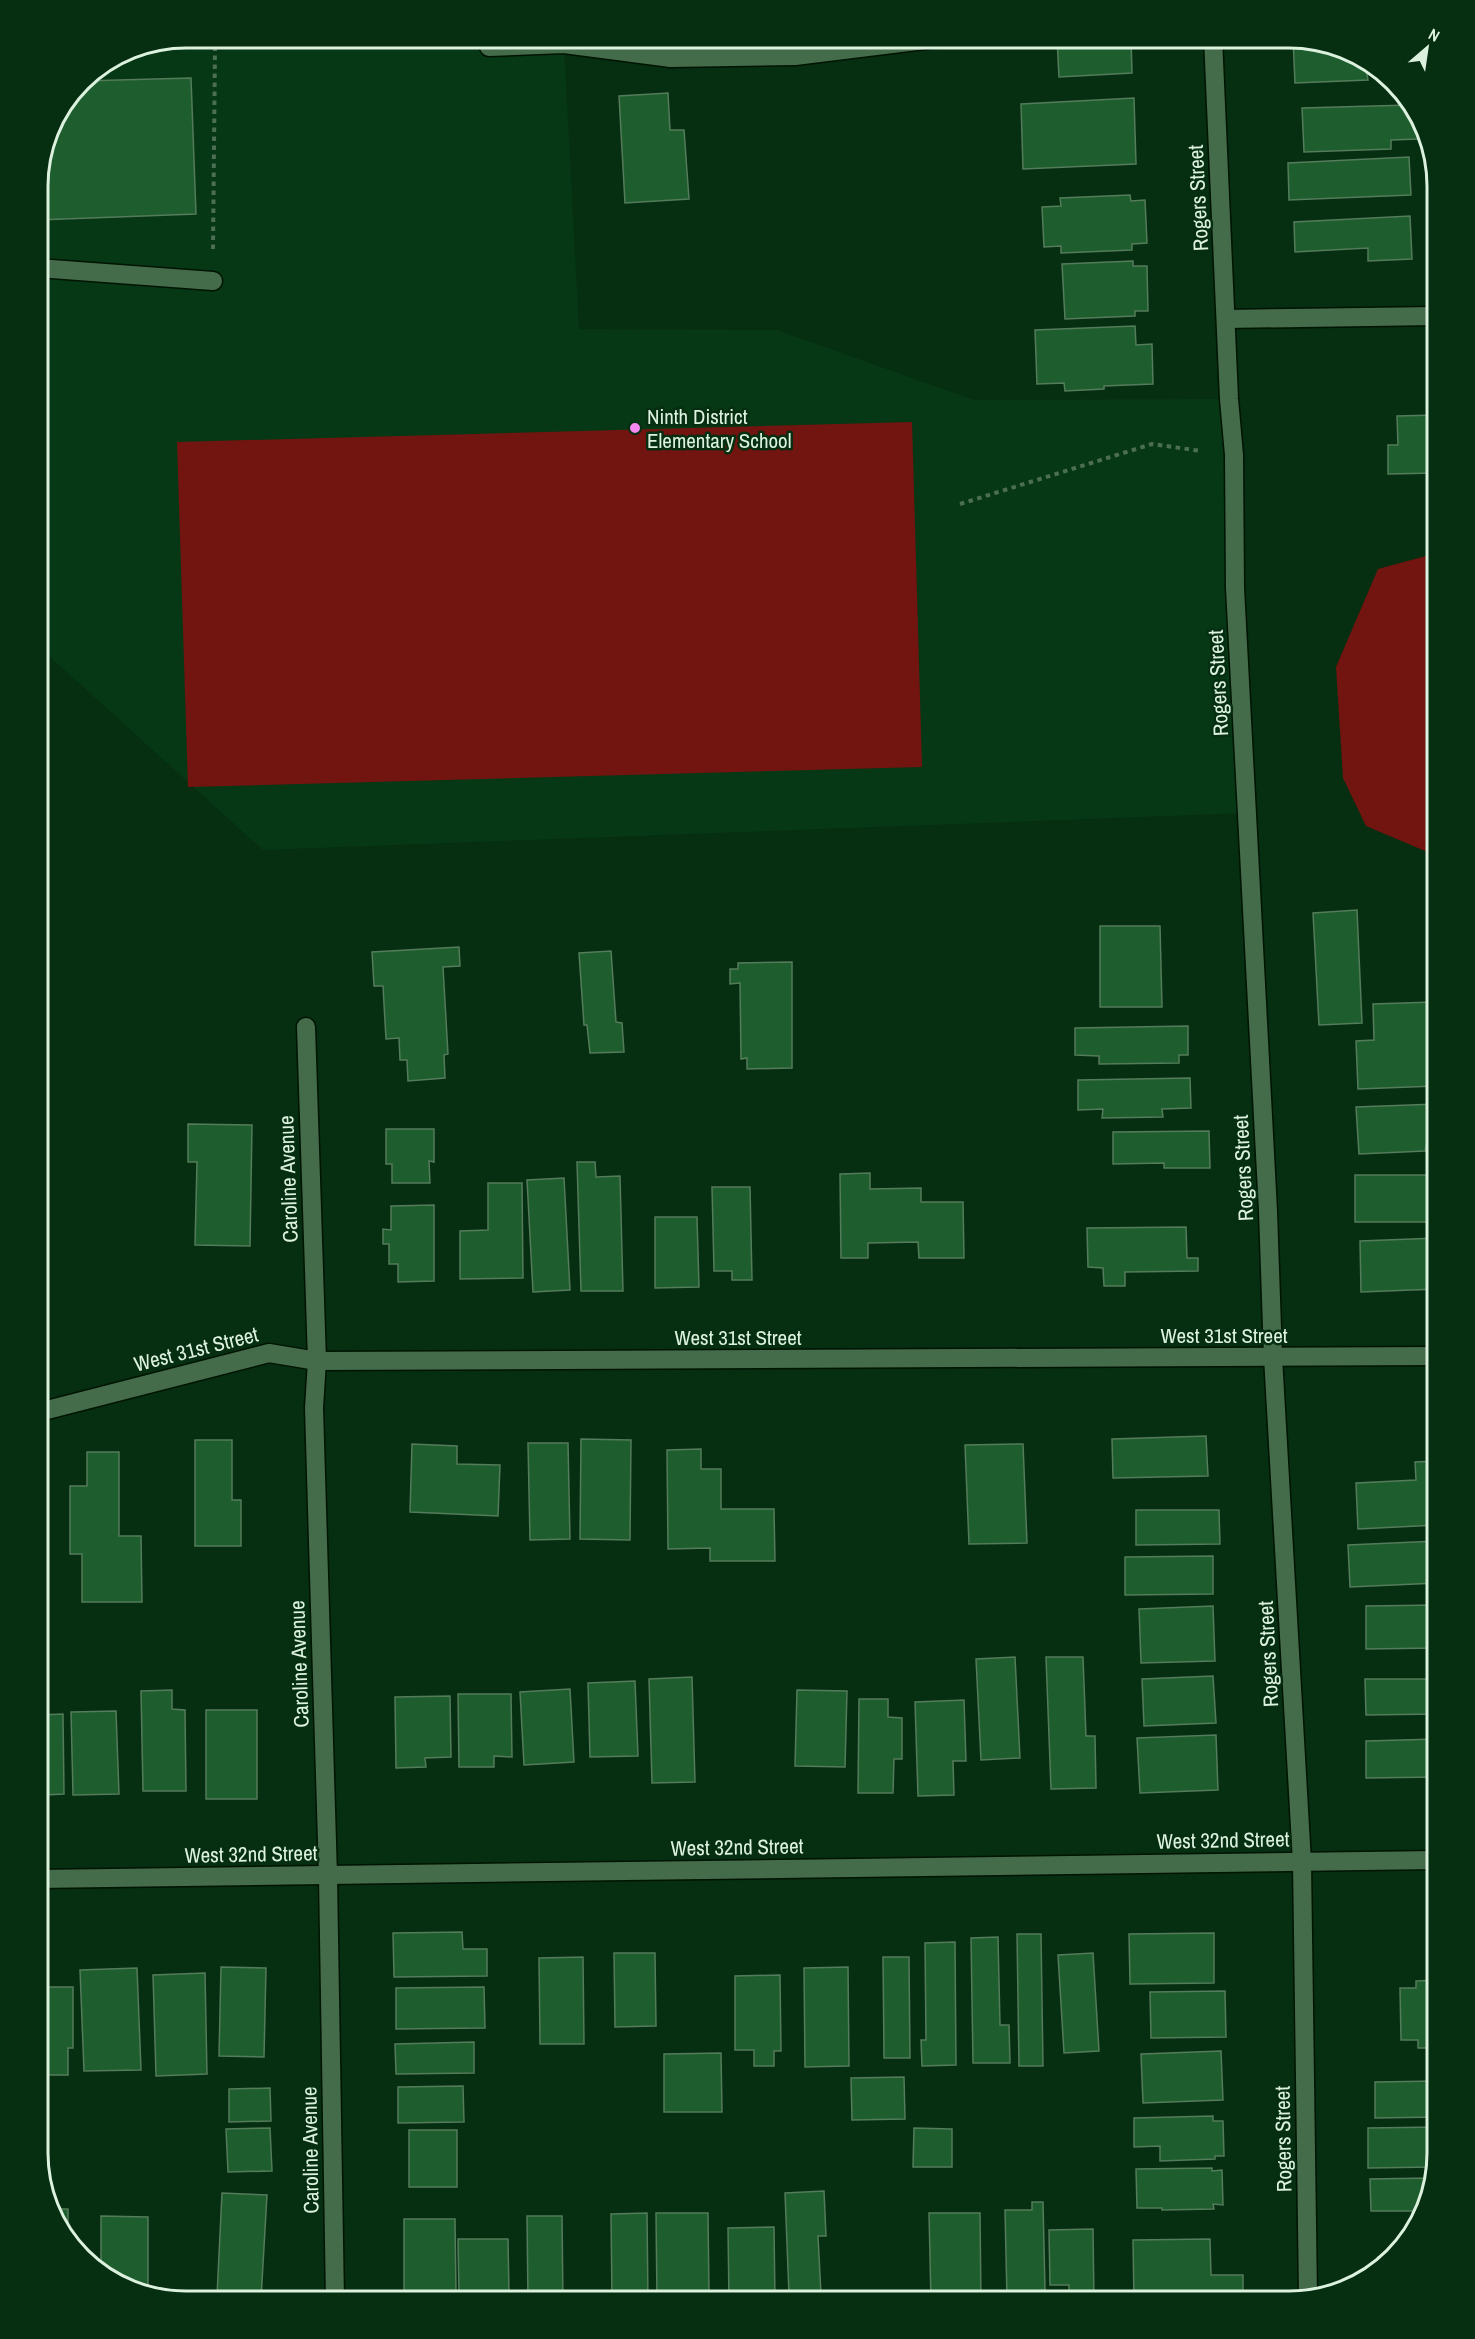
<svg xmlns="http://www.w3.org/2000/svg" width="1475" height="2339" font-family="'Archivo Narrow',sans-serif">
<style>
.built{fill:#073815}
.green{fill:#72140f}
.building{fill:#1e5e2e;stroke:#547b5a;stroke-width:1.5}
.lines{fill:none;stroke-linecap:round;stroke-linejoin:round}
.minor-casing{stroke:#001402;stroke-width:21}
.path{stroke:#4c6e54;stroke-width:4;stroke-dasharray:4.5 4.5;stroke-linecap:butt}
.minor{stroke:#446b4a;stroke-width:18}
.poi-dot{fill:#f489f0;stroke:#062e11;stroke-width:2}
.labels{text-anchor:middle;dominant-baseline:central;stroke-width:5;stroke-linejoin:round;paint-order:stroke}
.street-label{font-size:21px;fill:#dcf2df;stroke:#062e11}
.poi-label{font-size:21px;fill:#dcf2df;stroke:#062e11;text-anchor:start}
.rim{fill:none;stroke:#dcf2df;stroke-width:3}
</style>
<rect width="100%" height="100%" fill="#062e11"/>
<!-- built -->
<path class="built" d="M186,38h302l1,8 75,-2 15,285 198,1 197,70 255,-1 19,414 -985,37 -225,-204v-469l11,-48 32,-48 48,-32z"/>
<!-- green -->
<g class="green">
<path d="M912,422l10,345 -734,20 -11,-345z"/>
<path d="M1437,553v303l-71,-30 -23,-48 -7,-111 42,-98z"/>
</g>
<!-- building -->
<g class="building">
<path d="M1057,38h74l1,35 -73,4z"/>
<path d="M1293,38h6l73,25 7,11h-12l1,6 -73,3z"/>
<path d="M191,78l5,136 -158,6v-43l11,-48 32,-48z"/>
<path d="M668,93l2,37h14l5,69 -64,4 -6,-107z"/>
<path d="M1134,98l2,66 -113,5 -2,-65z"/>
<path d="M1409,105l8,9 1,25 -27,1v9l-87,3 -2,-44z"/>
<path d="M1409,157l2,38 -122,5 -1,-37z"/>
<path d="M1130,195l1,6 14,-1 2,43 -15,1v6l-71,3v-7l-17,1 -2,-40 19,-1 -1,-8z"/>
<path d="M1410,216l2,43 -44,2v-13l-73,4 -1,-30z"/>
<path d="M1133,261v5h14l1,45h-13v5l-70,3 -3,-55z"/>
<path d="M1135,326l1,19 16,-1 1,40 -49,2v3l-39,2 -1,-8 -27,1 -2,-54z"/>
<path d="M1437,415v58l-49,1v-29h10l-1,-29z"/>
<path d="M1357,910l5,113 -43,2 -6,-112z"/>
<path d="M1100,926h60l2,81h-62z"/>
<path d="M459,947l1,19 -17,1 5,87 -4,1 1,23 -37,3 -1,-21h-7l-1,-22 -13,1 -3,-53h-9l-2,-34z"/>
<path d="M611,951l5,71 6,1 2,29 -34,1 -3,-28h-3l-5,-72z"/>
<path d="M792,962v106l-45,1v-11l-6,1 -1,-76 -10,1v-15h8v-6z"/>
<path d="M1433,1002l3,84 -78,3 -2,-48 18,-1 -1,-36z"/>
<path d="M1188,1026v29h-9v8l-80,1v-8l-24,-1v-27z"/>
<path d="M1190,1078l1,30 -29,1 1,8 -61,1 1,-9 -25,1v-30z"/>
<path d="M1436,1104l-11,47 -66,3 -3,-47z"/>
<path d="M188,1124l64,1 -2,121 -55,-1 2,-83h-9z"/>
<path d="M386,1129h48v33l-5,-1 1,22h-38v-19h-6z"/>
<path d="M1209,1131l1,37h-46v-5l-51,1v-32z"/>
<path d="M577,1162h18l1,15 24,-1 3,115h-42z"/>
<path d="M870,1173v16l51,-1v14h42l1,56h-45l-1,-16 -50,1v15h-27l-1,-84z"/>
<rect x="1355" y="1175" width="78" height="47"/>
<path d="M564,1178l6,112 -37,2 -6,-112z"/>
<path d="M488,1183h34l1,95 -63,1v-48l28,-1z"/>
<path d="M712,1187h38l2,93h-20v-9h-18z"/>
<path d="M434,1205v76l-36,1v-18h-9v-20h-6v-15l8,1v-24z"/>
<path d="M655,1217h42l2,70 -44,1z"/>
<path d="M1186,1227l1,31h11v13l-73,1v14h-21l-1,-18 -15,-1 -1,-39z"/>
<path d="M1437,1238v51l-76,3 -1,-51z"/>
<path d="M1206,1436l2,40 -95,2 -1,-39z"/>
<path d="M581,1439l50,1 -1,100 -50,-1z"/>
<path d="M195,1440h37v60h9v46h-46z"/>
<path d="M528,1443h40l2,96 -40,1z"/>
<path d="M412,1444l45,2v18l43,1 -2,51 -88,-4z"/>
<path d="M1023,1444l4,99 -58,1 -4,-99z"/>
<path d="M701,1449v20h20v40h53l1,52h-65v-13l-42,1 -1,-99z"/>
<path d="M87,1452h32v84h22l1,66h-60v-48h-12v-68h17z"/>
<path d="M1437,1461v64l-79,4 -2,-46 60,-3 -1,-18z"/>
<path d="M1136,1510h83l1,34 -84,1z"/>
<path d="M1437,1541v42l-87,4 -2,-42z"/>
<path d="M1213,1556v38l-88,1v-38z"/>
<path d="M1437,1605v43l-71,1v-43z"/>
<path d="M1213,1606l2,55 -74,2 -2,-54z"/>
<path d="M1015,1657l5,101 -39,2 -5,-101z"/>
<path d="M1046,1657h37l3,79h9l1,52 -45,1z"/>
<path d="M1213,1676l3,47 -72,3 -2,-47z"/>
<path d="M692,1677l3,105 -43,1 -3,-104z"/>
<path d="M1365,1679h72v35l-71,1z"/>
<path d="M635,1681l3,75 -48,1 -2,-74z"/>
<path d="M570,1689l4,73 -50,3 -4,-73z"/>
<path d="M172,1690v19l13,1 1,81h-43l-2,-100z"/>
<path d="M797,1690l50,1 -2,76 -50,-1z"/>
<path d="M458,1694h53l1,63 -18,-1v11h-35z"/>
<path d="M450,1696l1,61 -26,1 1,9 -30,1 -1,-71z"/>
<path d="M859,1699h29v18l14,1v41h-8l-1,34h-35z"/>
<path d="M964,1700l2,61h-13l1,34 -36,1 -3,-94z"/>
<rect x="206" y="1710" width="51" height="89"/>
<path d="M116,1711l3,83 -46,1 -2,-83z"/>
<path d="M63,1714l1,80 -20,1v15h-6v-95z"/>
<path d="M1216,1735l2,55 -78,3 -3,-55z"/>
<path d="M1437,1739v38l-71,1v-37z"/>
<path d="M462,1932l1,17h24v27l-93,1 -1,-44z"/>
<path d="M1214,1933v50l-84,1 -1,-50z"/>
<path d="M1017,1934h24l2,132h-24z"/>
<path d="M998,1937l2,88h9l1,38h-37l-2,-125z"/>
<path d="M955,1942l1,123 -34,1 -1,-26h5l-1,-97z"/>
<path d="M614,1953h41l1,73 -41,1z"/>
<path d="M1093,1953l6,98 -35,2 -6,-98z"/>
<path d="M583,1957l1,87h-44l-1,-86z"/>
<path d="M883,1957h26l1,101h-26z"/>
<path d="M221,1967l45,1 -2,89 -45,-1z"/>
<path d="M848,1967l1,99 -44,1 -1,-99z"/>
<path d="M137,1968l4,102 -57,1 -4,-101z"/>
<path d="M205,1973l2,101 -51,2 -3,-101z"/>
<path d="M780,1975l1,76h-7v15h-20v-16h-19v-74z"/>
<path d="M1437,1980v68h-19v-8h-17l-1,-52h16v-7z"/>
<path d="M38,1987h35v61h-5v27h-30z"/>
<path d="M484,1987l1,41 -89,1v-41z"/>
<path d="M1225,1991l1,46 -75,1 -1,-46z"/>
<path d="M474,2042v31l-78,1 -1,-30z"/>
<path d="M1221,2051l2,49 -80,3 -2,-49z"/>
<path d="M721,2053l1,59h-58v-58z"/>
<path d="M904,2077l1,42 -53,1 -1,-42z"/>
<path d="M1437,2081v36l-62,1v-36z"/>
<path d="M463,2086l1,36 -66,1v-36z"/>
<path d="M270,2088l1,33 -42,1v-33z"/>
<path d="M1213,2116v5h10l1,35h-9v3l-55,2v-15l-26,1v-29z"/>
<path d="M1437,2127v26l-4,14 -65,1v-40z"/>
<path d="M270,2128l2,43 -44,1 -2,-43z"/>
<path d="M914,2128l38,1v38h-39z"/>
<rect x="409" y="2130" width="48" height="57"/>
<path d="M1212,2168v3l10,-1 1,35 -10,-1 1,5 -52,1v-2h-25l-1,-39z"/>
<path d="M1430,2178l-10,33h-49l-1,-32z"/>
<path d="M824,2191l2,45h-8l3,58 -32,1 -4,-102z"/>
<path d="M222,2193l45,2 -6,104 -44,-3z"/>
<path d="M1032,2202h11l2,88 -7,1v7h-31l-2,-88h27z"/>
<path d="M51,2209h17v27l-15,-17z"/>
<path d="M647,2213l1,88h-36l-1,-87z"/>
<path d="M656,2213h52l1,79 -19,1v8h-33z"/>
<path d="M929,2213h51l1,88h-50z"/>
<path d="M101,2216l47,1v74l-44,-14 -3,-4z"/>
<path d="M527,2216h35l1,85h-35z"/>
<path d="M404,2219h51l1,75 -16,1v6h-36z"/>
<path d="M774,2227l1,74h-46l-1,-73z"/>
<path d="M1093,2229l1,71h-25v-15h-19l-1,-55z"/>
<path d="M458,2239h50l1,55h-7v7h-40v-6l-3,-1z"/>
<path d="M1210,2239l1,36h32v26h-109l-1,-61z"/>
<path d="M1378,2257h10l-10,9z"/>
</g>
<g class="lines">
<defs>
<g id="minor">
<path d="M670,38l1,20"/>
<path d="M1213,38l16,361 5,56 1,133 33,623 5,146 29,505 6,435"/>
<path d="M489,47l75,-3 107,14 124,-2 146,-18"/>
<path d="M38,268l175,13"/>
<path d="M1226,319l211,-3"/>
<path d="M306,1027l11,334 -3,47 14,468 7,425"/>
<path d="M47,1410l222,-57 48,8 1120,-5"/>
<path d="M38,1879l1399,-19"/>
</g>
</defs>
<!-- minor casing -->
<use href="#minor" class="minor-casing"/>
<!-- path -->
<g class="path">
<path d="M144,46h314"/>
<path d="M213,249l2,-203"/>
<path d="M960,504l192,-60 49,7"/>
</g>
<!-- minor -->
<use href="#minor" class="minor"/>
</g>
<!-- markers -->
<circle class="poi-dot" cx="635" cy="428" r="6"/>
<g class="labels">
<!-- street labels -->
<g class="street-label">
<text transform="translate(1198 198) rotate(-93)">Rogers Street</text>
<text transform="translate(1218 683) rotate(-93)">Rogers Street</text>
<text transform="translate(1243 1168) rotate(-93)">Rogers Street</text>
<text transform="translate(288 1179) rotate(-92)">Caroline Avenue</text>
<text x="1224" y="1335">West 31st Street</text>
<text x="738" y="1337">West 31st Street</text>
<text transform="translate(196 1349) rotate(-14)">West 31st Street</text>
<text transform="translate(1268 1654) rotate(-93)">Rogers Street</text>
<text transform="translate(299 1664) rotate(-92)">Caroline Avenue</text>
<text transform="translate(1223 1840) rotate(-1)">West 32nd Street</text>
<text transform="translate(737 1847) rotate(-1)">West 32nd Street</text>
<text transform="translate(251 1854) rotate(-1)">West 32nd Street</text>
<text transform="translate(1283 2139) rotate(-91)">Rogers Street</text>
<text transform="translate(310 2150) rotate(-91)">Caroline Avenue</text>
</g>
<!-- poi labels -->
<g class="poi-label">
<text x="647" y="416">Ninth District<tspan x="647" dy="24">Elementary School</tspan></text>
</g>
</g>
<!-- crop -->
<path d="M0 0H1475V2339H0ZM186 48H1289A138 138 0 0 1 1427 186V2153A138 138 0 0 1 1289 2291H186A138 138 0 0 1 48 2153V186A138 138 0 0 1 186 48Z" fill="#062e11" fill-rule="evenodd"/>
<path class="rim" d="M186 48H1289A138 138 0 0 1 1427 186V2153A138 138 0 0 1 1289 2291H186A138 138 0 0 1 48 2153V186A138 138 0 0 1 186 48Z"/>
<!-- north arrow -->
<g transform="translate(1427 48) rotate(29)" stroke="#062e11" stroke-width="4.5" paint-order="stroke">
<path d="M0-4.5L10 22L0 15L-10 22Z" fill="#dcf2df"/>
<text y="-9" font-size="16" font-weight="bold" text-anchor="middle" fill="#dcf2df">N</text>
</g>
</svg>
